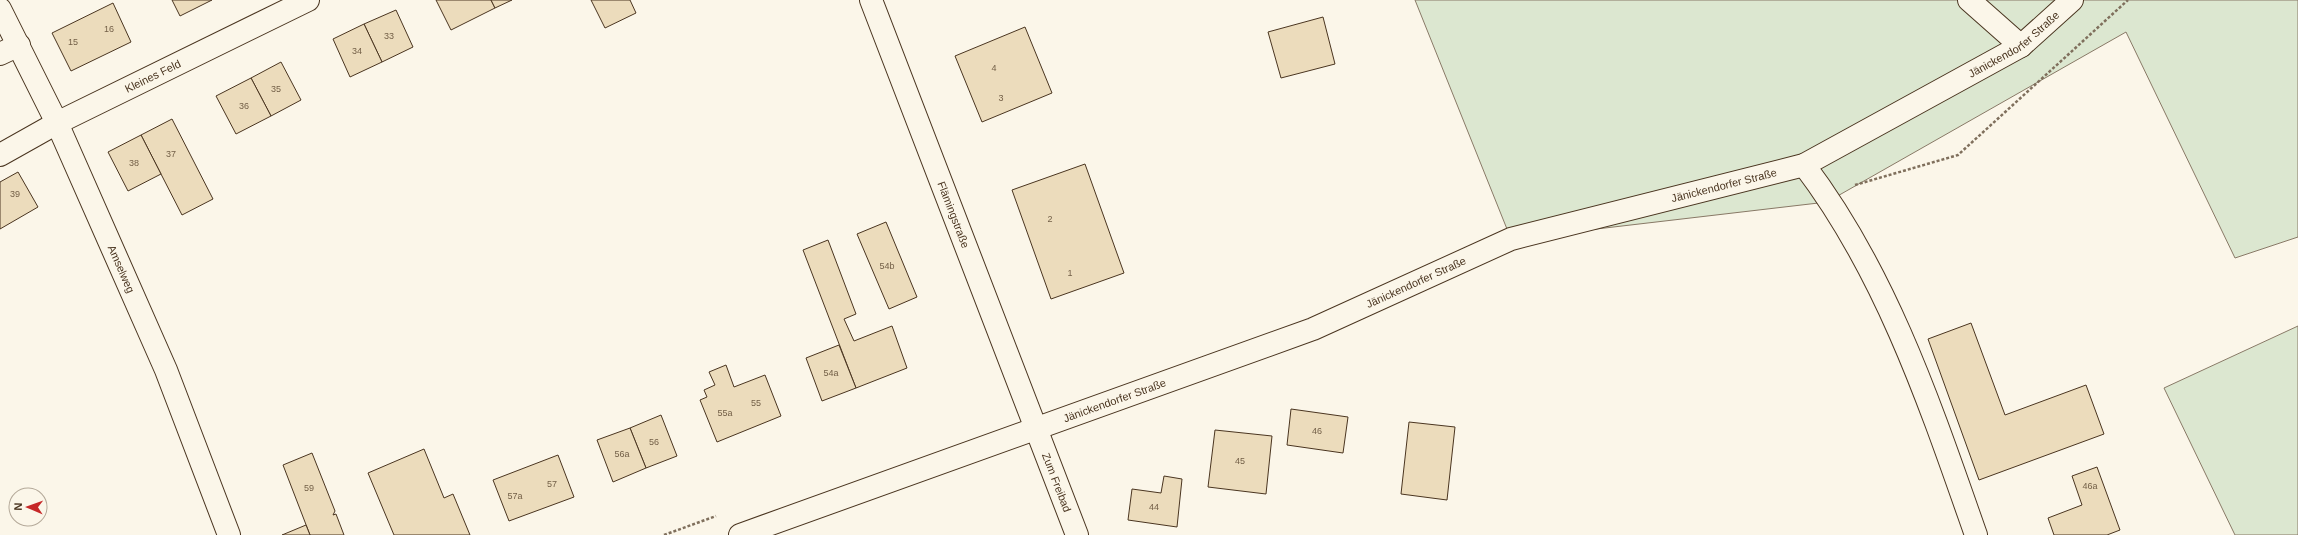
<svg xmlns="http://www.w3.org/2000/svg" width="2298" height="535" font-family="Helvetica,sans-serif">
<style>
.green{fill:#dce7d0;stroke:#887966}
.building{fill:#ecdcbc;stroke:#4a3520}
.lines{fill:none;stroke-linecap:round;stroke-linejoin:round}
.minor-casing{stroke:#4a3520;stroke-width:24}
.major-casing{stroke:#4a3520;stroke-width:24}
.path{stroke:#7f6f5c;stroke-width:2.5;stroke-dasharray:3 2;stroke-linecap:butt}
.minor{stroke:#fbf6e9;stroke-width:22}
.major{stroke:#fbf6e9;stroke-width:22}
.labels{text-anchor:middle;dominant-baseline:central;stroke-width:3;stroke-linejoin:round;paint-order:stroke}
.number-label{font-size:9px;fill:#725f47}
.street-label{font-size:11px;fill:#4a3520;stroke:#fbf6e9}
</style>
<rect width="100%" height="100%" fill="#fbf6e9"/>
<!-- green -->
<g class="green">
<path d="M1415,0h883v237l-63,21 -109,-226 -299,170 -316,37z"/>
<path d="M2298,326v209h-63l-71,-147z"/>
</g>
<!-- building -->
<g class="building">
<path d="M172,0h40l-32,16z"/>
<path d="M436,0h55l4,8 -44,22z"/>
<path d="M491,0h21l-17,8z"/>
<path d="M591,0h39l6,13 -31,15z"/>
<path d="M113,3l18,39 -60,29 -19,-38z"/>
<path d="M396,10l17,37 -31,15 -18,-38z"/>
<path d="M1323,17l12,47 -54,14 -13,-46z"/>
<path d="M364,24l18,38 -32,15 -17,-38z"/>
<path d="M1025,27l27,66 -70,29 -27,-66z"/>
<path d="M281,62l20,38 -30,16 -20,-38z"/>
<path d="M251,78l20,38 -35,18 -20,-38z"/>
<path d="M172,119l41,80 -31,16 -41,-80z"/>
<path d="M141,135l20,39 -33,17 -20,-39z"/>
<path d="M1085,164l39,109 -73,26 -39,-109z"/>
<path d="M18,172l20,35 -38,22v-47z"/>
<path d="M886,222l31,75 -28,12 -32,-75z"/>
<path d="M828,240l28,74 -12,5 10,22 38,-15 15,42 -51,20 -53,-138z"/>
<path d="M1971,323l34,92 81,-30 18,49 -125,46 -51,-141z"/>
<path d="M839,345l17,43 -34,13 -16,-43z"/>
<path d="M726,365l8,22 31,-12 16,41 -64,26 -17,-42 7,-3 -3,-7 11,-5 -6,-13z"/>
<path d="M1291,409l57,8 -5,36 -56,-8z"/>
<path d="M661,415l16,41 -31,12 -16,-40z"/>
<path d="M1409,422l46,5 -8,73 -46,-6z"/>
<path d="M630,428l16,40 -33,14 -16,-42z"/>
<path d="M1215,430l57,6 -6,58 -58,-7z"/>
<path d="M424,449l20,49 9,-4 17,41h-76l-26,-62z"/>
<path d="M312,453l23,58 -2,4 3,-1 8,21h-34l-27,-70z"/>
<path d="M558,455l16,42 -65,24 -16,-41z"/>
<path d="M2097,467l23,63 -13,5h-53l-6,-17 34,-13 -10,-29z"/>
<path d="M1164,476l18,3 -5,48 -49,-7 4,-31 29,4z"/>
<path d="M306,525l4,10h-28z"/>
</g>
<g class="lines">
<defs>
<g id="minor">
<path id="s1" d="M871,0l206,535"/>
<path d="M1969,0l52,46"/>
<path id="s2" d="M0,9l57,114 109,247 63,165"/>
<path d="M0,54l19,-9"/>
<path id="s3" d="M0,155l57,-32 251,-123"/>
<path d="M1804,165c83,109 127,242 172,370"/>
</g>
<g id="major">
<path id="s4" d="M740,535l573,-206 198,-90 293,-74 217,-119 51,-46"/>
</g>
</defs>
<!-- minor casing -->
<use href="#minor" class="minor-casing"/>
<!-- major casing -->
<use href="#major" class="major-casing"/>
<!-- path -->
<g class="path">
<path d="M1855,185l103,-30 170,-155"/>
<path d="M664,535l52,-19"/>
</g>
<!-- minor -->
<use href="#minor" class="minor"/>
<!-- major -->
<use href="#major" class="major"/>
</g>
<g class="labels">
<!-- number labels -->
<g class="number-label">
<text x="109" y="29">16</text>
<text x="389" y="36">33</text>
<text x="73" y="42">15</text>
<text x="357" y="51">34</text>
<text x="994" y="68">4</text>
<text x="276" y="89">35</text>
<text x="1001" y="98">3</text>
<text x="244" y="106">36</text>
<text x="171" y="154">37</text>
<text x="134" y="163">38</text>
<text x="15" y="194">39</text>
<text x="1050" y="219">2</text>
<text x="887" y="266">54b</text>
<text x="1070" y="273">1</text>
<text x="831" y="373">54a</text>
<text x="756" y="403">55</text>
<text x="725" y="413">55a</text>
<text x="1317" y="431">46</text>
<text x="654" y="442">56</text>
<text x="622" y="454">56a</text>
<text x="1240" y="461">45</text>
<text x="552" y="484">57</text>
<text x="2090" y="486">46a</text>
<text x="309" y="488">59</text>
<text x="515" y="496">57a</text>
<text x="1154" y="507">44</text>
</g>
<!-- street labels -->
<g class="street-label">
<text stroke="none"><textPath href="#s4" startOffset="1371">Jänickendorfer Straße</textPath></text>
<text stroke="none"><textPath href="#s3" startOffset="172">Kleines Feld</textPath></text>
<text stroke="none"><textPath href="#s4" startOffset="1046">Jänickendorfer Straße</textPath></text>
<text stroke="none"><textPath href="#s1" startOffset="230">Flämingstraße</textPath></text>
<text stroke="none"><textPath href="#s2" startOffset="287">Amselweg</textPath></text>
<text stroke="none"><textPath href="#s4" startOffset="722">Jänickendorfer Straße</textPath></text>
<text stroke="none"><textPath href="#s4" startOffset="398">Jänickendorfer Straße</textPath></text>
<text stroke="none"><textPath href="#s1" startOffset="517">Zum Freibad</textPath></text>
</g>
</g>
<!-- north arrow -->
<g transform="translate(28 507) rotate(272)"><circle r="19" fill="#fbf6e9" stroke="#b4a999"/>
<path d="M0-3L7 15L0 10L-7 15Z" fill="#c62828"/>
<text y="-6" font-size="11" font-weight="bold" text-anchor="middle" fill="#4a3520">N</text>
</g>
</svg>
